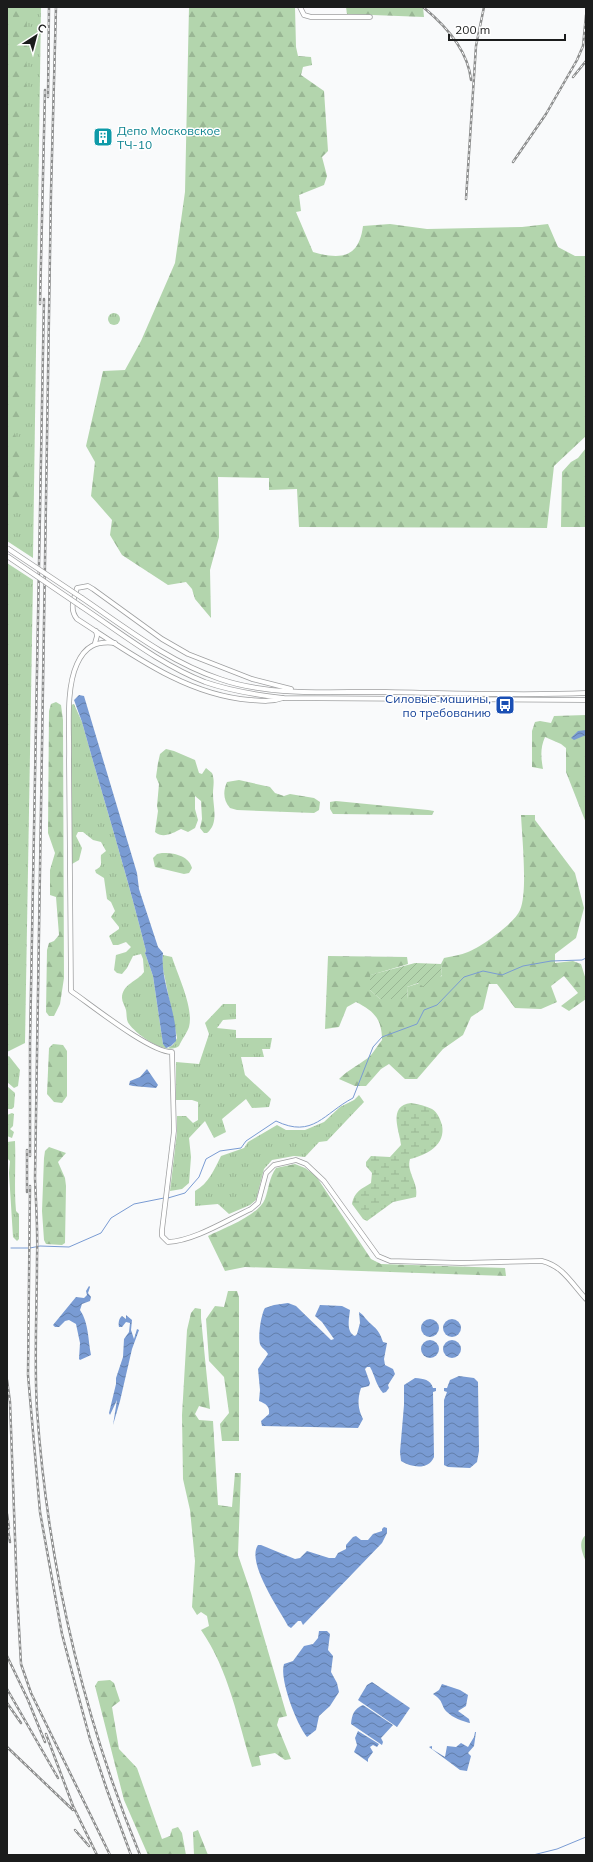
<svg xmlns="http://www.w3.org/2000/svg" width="593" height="1862" font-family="Mulish,sans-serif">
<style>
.grass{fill:url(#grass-tufts)}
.forest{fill:url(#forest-firs)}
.wetland{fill:url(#wetland-marsh)}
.garden{fill:url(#garden-furrows)}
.water{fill:url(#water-waves)}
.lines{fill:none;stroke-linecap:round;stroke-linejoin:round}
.stream{stroke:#799bd3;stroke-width:1}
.minor-casing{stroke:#9e9fa0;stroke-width:5.5}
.minor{stroke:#fff;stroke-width:4}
.rail-casing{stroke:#8c8d8d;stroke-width:2.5}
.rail{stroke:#fff;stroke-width:1;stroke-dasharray:3;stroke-linecap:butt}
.minor-bridge-casing{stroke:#9e9fa0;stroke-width:5.5;stroke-linecap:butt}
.minor-bridge{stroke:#fff;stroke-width:4}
.labels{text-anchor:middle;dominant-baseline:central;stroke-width:3;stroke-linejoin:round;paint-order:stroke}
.culture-label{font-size:12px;fill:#0d838f;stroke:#fff;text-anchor:start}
.transit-label{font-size:12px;fill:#164399;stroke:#fff;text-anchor:end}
</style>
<defs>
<pattern id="grass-tufts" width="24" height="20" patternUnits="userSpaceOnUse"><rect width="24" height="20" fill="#b3d5ad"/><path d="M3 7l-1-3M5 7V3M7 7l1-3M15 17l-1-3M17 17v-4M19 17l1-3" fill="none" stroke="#99b694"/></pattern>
<pattern id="forest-firs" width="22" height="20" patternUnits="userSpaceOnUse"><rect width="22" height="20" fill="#b3d5ad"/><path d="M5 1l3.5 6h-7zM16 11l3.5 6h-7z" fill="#99b694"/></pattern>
<pattern id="wetland-marsh" width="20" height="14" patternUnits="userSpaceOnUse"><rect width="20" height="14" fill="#b3d5ad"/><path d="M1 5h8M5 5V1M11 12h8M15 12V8" fill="none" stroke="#99b694"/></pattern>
<pattern id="garden-furrows" width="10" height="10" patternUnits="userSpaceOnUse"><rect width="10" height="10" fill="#b3d5ad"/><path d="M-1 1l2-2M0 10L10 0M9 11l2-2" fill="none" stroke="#99b694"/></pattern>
<pattern id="water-waves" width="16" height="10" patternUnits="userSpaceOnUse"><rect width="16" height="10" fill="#799bd3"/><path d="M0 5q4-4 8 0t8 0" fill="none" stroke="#627eaa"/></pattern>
</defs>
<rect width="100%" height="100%" fill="#f9fafb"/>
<!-- grass -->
<g class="grass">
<path d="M7,7h34l-8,551 -26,-17z"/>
<circle cx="114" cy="319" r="6"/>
<path d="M7,563l26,17 -8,463 -18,9z"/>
<path d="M74,704l8,18c21,76 45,152 64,229l-1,2 8,23 10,68 5,4 5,-3 4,-7 -15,-74 1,-9 9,2c6,19 22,51 17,70 -2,6 -7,12 -10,19 -13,10 -42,-11 -50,-22 -3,-4 -2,-9 -3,-14 -1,-4 -4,-8 -4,-12 0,-14 16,-17 22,-26l-1,-13 -2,-5 -8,2 -6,12 -5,6 -5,-1 -3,-3 2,-15 10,-3 5,-5 -5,-5 -8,3h-5l-4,-9 10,-7v-2l-8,-10 4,-6 -4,-9 -4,-3 -3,-21 -8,-5 -1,-3c9,-4 5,-7 6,-15l5,-4 -5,-9 -8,-2 -10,-8h-5l-2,4 6,12 -3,12 -7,4 -2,-156 1,-3z"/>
<path d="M223,1004h13v15l-13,1 -6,8 19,2v8h36l-2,11h-8l2,8h-23l4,18 26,24 -2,8 -17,1 -6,-9 -24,20 4,13 -12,6 -9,-17 -16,17 2,19 -2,26 -7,6 -12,2 7,-59v-16h9l7,7 5,-3v-18l-6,-2h-16v-38l23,2 10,-30 -4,-11z"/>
<path d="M9,1056l11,14 -2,16 -4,2 -7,-6v-25z"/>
<path d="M7,1086l8,7 -1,14 -2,2h-5z"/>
<path d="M359,1095l5,7 -37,39 -8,1 -14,15 -11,-1 -22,4 -8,9 -8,31 -6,5 -21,9 -11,-10 -23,2v-15c14,-8 19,-21 26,-35l23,-8 4,-6 29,-17 9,5h19l19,-8 16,-15 14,-7z"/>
<path d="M12,1113l2,1 -1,12 -3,3 4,3 -2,6 -5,-2v-21z"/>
<path d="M15,1141c1,23 -1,46 1,70l3,3v25l-2,2 -4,-4 -4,-64 1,-12 -3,-3v-16z"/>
</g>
<!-- forest -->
<g class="forest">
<path d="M13,7h14l-4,403 -9,20 3,11 9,14 -4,49 -4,3 -4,-2 -7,-14v-80c4,-7 3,-17 0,-25l3,-272 -2,-5 5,-8 -6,-15v-9l6,-5 -6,-12v-9l6,-6z"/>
<path d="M189,7h106l1,40 2,9 13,1 1,8 -9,2 -2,8 23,16 4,60 -6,6 5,19 -3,9 -25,10 2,16 -5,1 17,40c28,8 46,6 50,-26l27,-2 37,5 95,-2 26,-3 10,23 17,9h11v180l-32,30 -7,62 -248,-1 -2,-38 -28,1v-12l-51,-1 1,60 -9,33 1,48 -16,-19 -3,-10 -6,-7 -18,3 -46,-30 -12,-20 2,-15 -21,-24 4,-34 -9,-16 17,-75 22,-1 16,-29 34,-78 10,-71z"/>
<path d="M346,7h77l1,10 -77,-3z"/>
<path d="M586,448v79h-25l1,-55 9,-10 7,-4z"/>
<path d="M56,702l5,3 2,15 1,258 -4,26 -6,12h-5l-3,-4 1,-62 2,-7 5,-2 5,-6 -3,-38 -6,-2v-25l5,-17 -7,-20 1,-122 2,-7z"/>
<path d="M586,715v108l-20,-51v-24l-5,-4 -16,-7c-5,11 -4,21 -2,32l-11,-2v-36l3,-9 5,-1 11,2 3,-7z"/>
<path d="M166,749l8,2 21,9 4,13 3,1 4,-6 6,5c3,8 1,13 1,21 0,13 6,29 -6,39h-3l-4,-5 2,-9 -1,-18 -6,-5v13l3,11 -3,8 -7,4 -7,-3c-8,4 -18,10 -26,3l3,-21 -1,-5 2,-22 -3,-7 2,-14 2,-9z"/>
<path d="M239,780l31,7 5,6 9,3 6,-2 24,4 6,4 -1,8 -5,3 -77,-3 -7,-2c-7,-8 -7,-17 -3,-26z"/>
<path d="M336,801l92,9 6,1 -2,4 -99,-1 -3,-5v-7z"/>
<path d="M521,815h14v5l40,53 9,35 -8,30 -21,16v9l18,-2 8,3 5,16v19l-17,12 -8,-5 17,-13 -14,-17 -13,10 6,16 -16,7 -26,-1 -18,-24h-8l-6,25 -12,8 -8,18 -20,14 -26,30h-12l-16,-15 -8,5 -15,17h-11l-16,-7c10,-10 22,-15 31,-23 3,-3 8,-11 12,-16 0,-21 -8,-29 -26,-38l-9,5 -8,20 -14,2 3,-73 79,1 1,7 -37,11 -1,15 10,9h28l-1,-12 35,-11 -1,-12 3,-6c8,-2 17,-3 24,-6 13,-5 47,-29 52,-42 8,-17 2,-74 1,-95z"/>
<path d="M162,853c12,0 26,2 30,15l-3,5 -5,1 -29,-7 -2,-9 4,-4z"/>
<path d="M53,1044l10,1 4,6v45l-5,7 -8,-1 -7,-8 2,-46z"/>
<path d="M49,1147l17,6 -8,9 7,16 1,8 -1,57 -3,2 -16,-1 -2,-4 -2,-29 2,-53 1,-7z"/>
<path d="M295,1164l10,4 11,8 55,83 10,5 124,4 1,8 -261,-9 -20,4 -17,-35c16,-8 50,-20 57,-37 4,-11 4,-21 11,-31z"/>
<path d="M228,1291h9l2,6v144h-17l-2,-17 9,-11 -5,-36 -15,-16 -3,-42 9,-13 9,1z"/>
<path d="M195,1308l6,1v9l9,91 -11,-3 -4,8 4,6 14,1 5,84 14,2 3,-34h6l-3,82 13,38 36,123 -8,2 -2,7 14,34 -6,1 -10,-7 -16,3 2,9 -9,2c-14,-46 -23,-97 -51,-137l8,-4 -2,-10 -6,-4 -4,3 -5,-8 3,-46 -5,-51 -7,-31 -1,-64 5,-85 4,-17z"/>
<path d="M586,1535v27c-3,-8 -9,-20 0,-27z"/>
<path d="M110,1680l4,3 6,18 -8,6 7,42 18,19 25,71 8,-3 2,-7 6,-2 4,6 4,22h-38l-24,-55 -29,-114 3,-5z"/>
<path d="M198,1830l10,25h-14l-1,-23z"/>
</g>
<!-- wetland -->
<path class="wetland" d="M411,1103c7,1 15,3 21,6 6,4 8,10 10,16 4,20 -15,30 -32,34 -4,13 9,24 6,38l-23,5 -26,19 -4,-2 -11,-15c2,-12 9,-15 19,-21l1,-10 -6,-7v-4l5,-6 19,1 11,-12c-1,-14 -14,-39 10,-42z"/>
<!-- garden -->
<path class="garden" d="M415,963l26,1 1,11 -14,15 -10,-7 -11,4 1,12h-28l-10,-9v-15z"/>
<!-- water -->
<g class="water">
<path d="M79,695l5,1 53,177 2,16 19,58 5,6c-3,29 14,58 13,88l-5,5 -5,2 -3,-4 -10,-68 -8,-23 1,-2c-19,-77 -43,-153 -64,-229l-8,-22z"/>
<path d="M586,730v5l-12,5 -3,-2 7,-7z"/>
<path d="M147,1069l11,16 -2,3 -23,-2 -4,-1 1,-4 10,-4z"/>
<path d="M89,1286l1,1 -2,6 3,4 -1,4 -8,3 -2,6c9,13 8,31 11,45l-11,5 -1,-1 1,-16 -4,-19 -7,-4 -4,1 -6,6h-4l-2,-2 23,-28 8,1 3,-3 -1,-4z"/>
<path d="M288,1303l8,3 35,34 3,-1 -12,-17 -7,-6 5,-11 22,1 8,4c-1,9 -4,22 5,26l2,-2 3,-11 -1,-11c5,3 7,8 12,12 7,6 9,9 12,18l4,1 -3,16 1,6 8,4 2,5 -7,11 1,3 -3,4 -3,1c-7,-8 -8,-17 -13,-26h-3l-2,2 5,14 -1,3 -8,2c-4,12 -3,21 2,31l-5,9 -96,-2 -1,-5 8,-7c1,-8 -3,-10 -10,-13l1,-11 -2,-21 10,-15c-2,-4 -5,-5 -7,-8 -4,-6 0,-32 4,-38l9,-3z"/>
<path d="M126,1315l6,5 -1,10 3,9 3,-10 2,1 -7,19 -12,52 -7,24 4,-25 -7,15 -1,-2 7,-29v-6l7,-21 1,-18 5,-7 1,-9 -4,-1 -4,5h-3c-1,-4 0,-9 3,-11l4,3z"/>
<circle cx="430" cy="1328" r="9"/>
<circle cx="452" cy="1328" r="9"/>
<circle cx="452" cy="1349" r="9"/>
<circle cx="430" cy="1349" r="9"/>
<path d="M459,1376l15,2 4,4 1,69 -2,11 -7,6 -22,-1 -4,-2v-65l3,-8 -3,-1v-3h3l3,-8z"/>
<path d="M415,1378c9,1 15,1 18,10h3v3l-3,1 1,65c-5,13 -22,11 -33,4l-1,-9 4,-47v-20z"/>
<path d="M384,1527l3,1v5l-5,10 -79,82 -2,-4h-3l-7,7 -3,-2c-9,-17 -42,-64 -30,-81h3l34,14 5,-1 7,-7 22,7h6l3,-5 8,-4v-4l7,-8 3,-1 5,4h7l5,-6 9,-3v-2z"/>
<path d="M319,1631h8l3,3 -2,16 5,6 -2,16 6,11 2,9 -9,14 -11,10 -3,14 -9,7c-10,-12 -28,-58 -23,-73l9,-3 11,-15 9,-2 5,-6z"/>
<path d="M372,1682l38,26 -13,19 -39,-27 9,-15z"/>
<path d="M442,1684l18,6 8,5 -2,11 -8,5 11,8 1,4c-8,-2 -17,-5 -23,-11 -7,-7 -2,-10 -14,-18l6,-4z"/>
<path d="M363,1705l30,20 -12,13 2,4 -1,3 -31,-21c1,-10 3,-15 12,-19z"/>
<path d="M358,1731l21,13 -2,3 -4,-2 -3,2 3,5 -5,7v3l-14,-10 3,-7 -2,-7z"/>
<path d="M475,1732h1l-2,14 -6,7 3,3 -4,15 -7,-1 -31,-23 3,-1v3l13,8 2,-11 9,1 5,-4 7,4 6,-10z"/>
</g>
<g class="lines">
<!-- stream -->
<g class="stream">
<path d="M168,1198l17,-5 14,-16 7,-18 14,-8 21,-3 5,-7 30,-20c37,18 48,-8 77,-23l20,-51 9,-10 35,-13 7,-14 13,-5 27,-28 19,-6 19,4 21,-9 28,-5 31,-1 4,-2"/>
<path d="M11,1248h19l10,-2 29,1 32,-14 10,-15 23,-14 30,-6"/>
<path d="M533,1855l24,-6 29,-12"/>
</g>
<defs>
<g id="minor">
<path d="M300,7l4,8 7,2h59"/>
<path d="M82,598c44,30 87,64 138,81 52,18 112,12 166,13 66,1 134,4 200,1"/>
<path d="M82,607c39,26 79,58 123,75 26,9 52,13 78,16l303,2"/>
<path d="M95,643l2,-7 -1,-5"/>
<path d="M115,643c-19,-2 -30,3 -38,21 -12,26 -7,68 -8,96 0,77 1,154 2,231 19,13 80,62 101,61l2,79 -12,99v6l6,6c26,-1 59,-22 83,-33l7,-6 8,-30 8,-8 22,-5 10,4 18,17 54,75 12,5 71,2 81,-2c21,5 30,23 44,38"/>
<path d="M283,698c-11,4 -21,3 -33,2 -65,-5 -120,-47 -173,-81 -8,-10 -3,-20 0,-31l11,-2 5,3 69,50 26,15 64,25 39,10"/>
</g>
</defs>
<!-- minor casing -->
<use href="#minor" class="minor-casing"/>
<!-- minor -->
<use href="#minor" class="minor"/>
<defs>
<g id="rail">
<path d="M56,7l-5,185 -16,986c1,27 3,53 2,80 0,51 -3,102 0,152 11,153 45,304 103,445"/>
<path d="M423,7c22,18 45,43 48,73"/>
<path d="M573,77l13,-16"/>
<path d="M48,97l1,-90"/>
<path d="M513,162l33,-48 31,-54 6,-14 3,-31"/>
<path d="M466,199l10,-153 8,-39"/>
<path d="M40,304l5,-214"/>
<path d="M27,1150v42"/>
<path d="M30,1156v-113l14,-744"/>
<path d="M30,1186l-2,189 12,137 22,122 15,57 13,48 17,51 24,65"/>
<path d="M7,1380l3,22 7,190 4,72 10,29 79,162"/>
<path d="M7,1514l2,14"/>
<path d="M7,1524l3,18"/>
<path d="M7,1656l21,44 17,42"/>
<path d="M7,1689l51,89"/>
<path d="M7,1703l14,20"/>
<path d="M46,1734l27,72 24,49"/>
<path d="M7,1747l66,63"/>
<path d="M75,1830l14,16"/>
</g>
</defs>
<!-- rail casing -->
<use href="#rail" class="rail-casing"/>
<!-- rail -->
<use href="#rail" class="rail"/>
<defs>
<g id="minor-bridge">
<path d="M7,548l75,50"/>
<path d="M7,556l75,51"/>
</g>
</defs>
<!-- minor-bridge casing -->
<use href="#minor-bridge" class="minor-bridge-casing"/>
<!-- minor-bridge -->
<use href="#minor-bridge" class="minor-bridge"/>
</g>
<!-- icons -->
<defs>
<symbol id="building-square" viewBox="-11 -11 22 22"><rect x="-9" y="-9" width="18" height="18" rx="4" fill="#0f9aa8" stroke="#fff"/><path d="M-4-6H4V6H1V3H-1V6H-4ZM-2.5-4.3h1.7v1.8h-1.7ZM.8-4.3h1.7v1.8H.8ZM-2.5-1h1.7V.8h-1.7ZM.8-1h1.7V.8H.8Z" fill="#fff"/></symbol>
<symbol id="bus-square" viewBox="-11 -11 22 22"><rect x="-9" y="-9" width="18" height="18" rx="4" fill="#1a4fb4" stroke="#fff"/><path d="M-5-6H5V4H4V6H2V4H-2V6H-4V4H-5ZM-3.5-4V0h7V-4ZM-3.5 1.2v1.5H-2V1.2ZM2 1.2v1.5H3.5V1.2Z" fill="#fff"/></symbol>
</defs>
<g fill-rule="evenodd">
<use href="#building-square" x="92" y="126" width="22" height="22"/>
<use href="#bus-square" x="494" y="694" width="22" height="22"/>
</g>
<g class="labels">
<!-- culture labels -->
<g class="culture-label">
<text x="117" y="130">Депо Московское<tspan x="117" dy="14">ТЧ-10</tspan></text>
</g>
<!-- transit labels -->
<g class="transit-label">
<text x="491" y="698">Силовые машины,<tspan x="491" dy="14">по требованию</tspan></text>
</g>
</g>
<!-- border -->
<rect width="593" height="1862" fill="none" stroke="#1b1c1c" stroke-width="16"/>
<!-- north arrow -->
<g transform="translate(36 36) rotate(36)" stroke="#ffffff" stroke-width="3" paint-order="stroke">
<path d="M0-3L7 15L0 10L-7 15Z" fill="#1b1c1c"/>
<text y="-6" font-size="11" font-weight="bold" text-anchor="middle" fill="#1b1c1c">С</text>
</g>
<!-- scale -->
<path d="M449 34v6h116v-6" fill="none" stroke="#1b1c1c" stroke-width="2"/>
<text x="455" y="34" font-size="12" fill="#1b1c1c" stroke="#ffffff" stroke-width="3" paint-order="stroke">200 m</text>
</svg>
